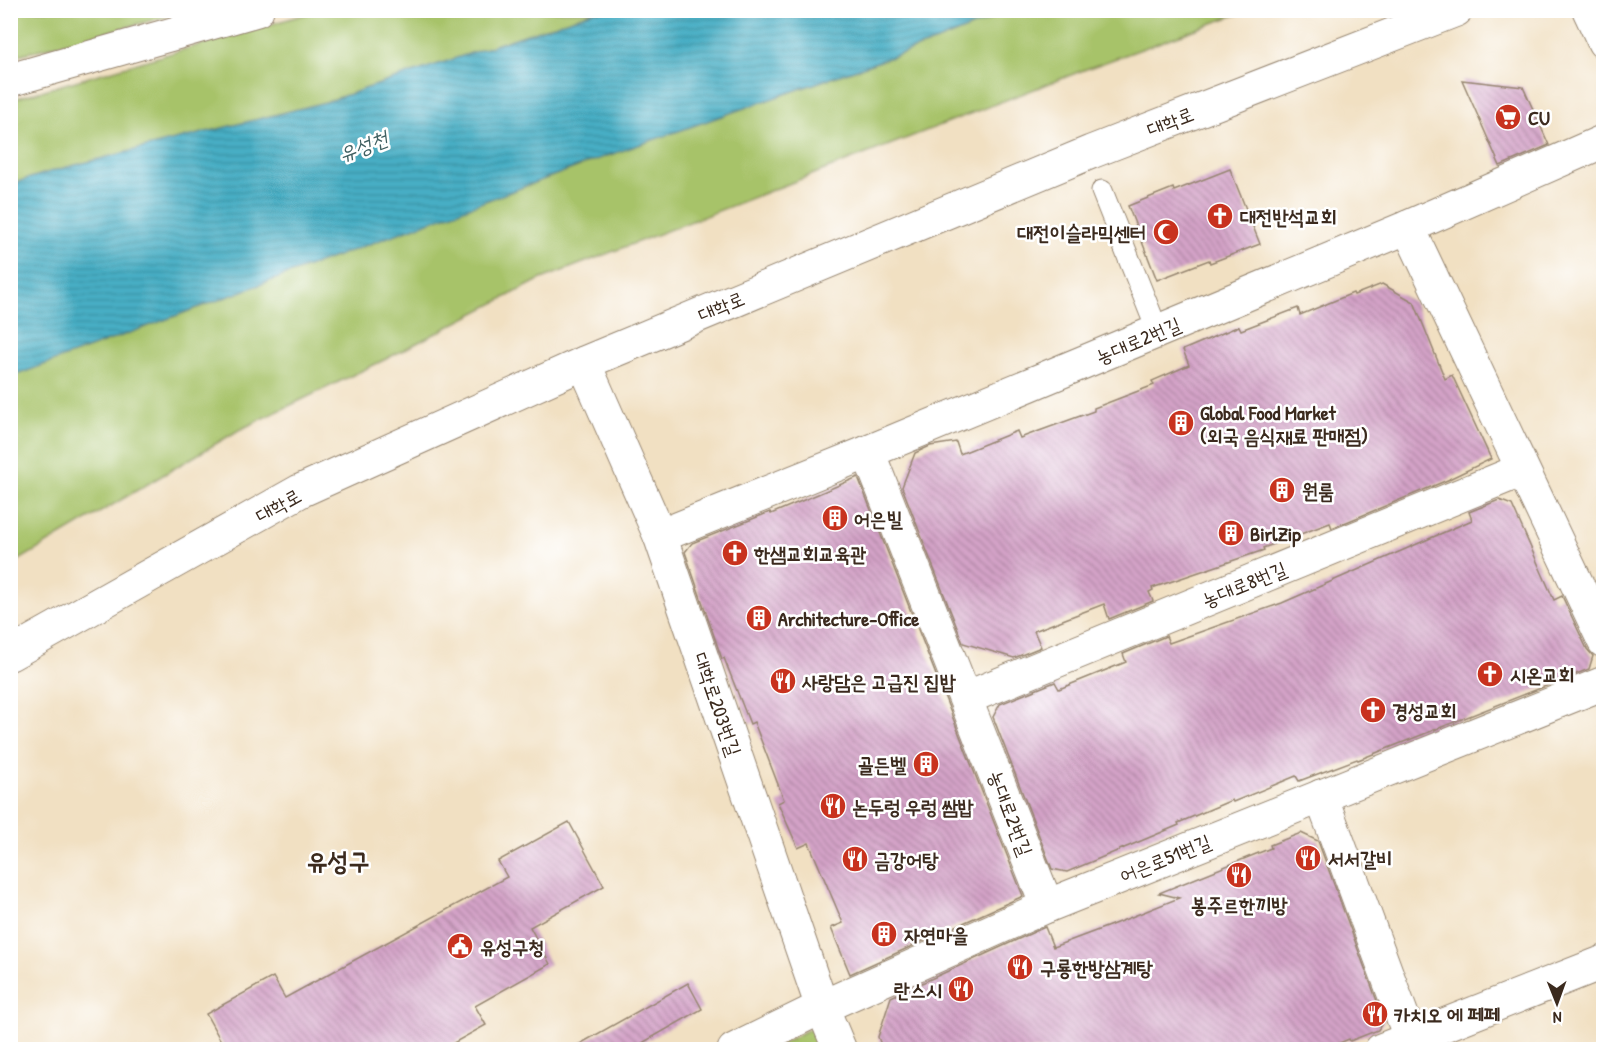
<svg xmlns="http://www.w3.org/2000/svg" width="1614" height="1060" font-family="'Patrick Hand','Poor Story',sans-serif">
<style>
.green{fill:#a7c369;stroke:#717644;stroke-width:1.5}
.water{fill:url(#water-rules);stroke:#406c72;stroke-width:1.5}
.building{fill:url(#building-back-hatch)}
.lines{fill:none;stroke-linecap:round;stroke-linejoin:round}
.lane-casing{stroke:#968570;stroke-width:23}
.street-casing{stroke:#968570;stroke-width:35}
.secondary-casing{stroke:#968570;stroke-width:35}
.lane{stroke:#fff;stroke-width:21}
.street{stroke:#fff;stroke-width:33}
.secondary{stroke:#fff;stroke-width:33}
.labels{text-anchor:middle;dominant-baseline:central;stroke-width:5;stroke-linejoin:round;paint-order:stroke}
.poi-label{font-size:20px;font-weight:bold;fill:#3b2a1e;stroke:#fff;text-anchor:start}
.street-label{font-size:20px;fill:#3b2a1e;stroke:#fff}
.water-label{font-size:21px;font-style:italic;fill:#3f5f61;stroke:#fff}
.district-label{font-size:26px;font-weight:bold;fill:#3b2a1e;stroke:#fff}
</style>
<defs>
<pattern id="water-rules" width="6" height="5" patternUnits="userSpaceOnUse" patternTransform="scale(1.5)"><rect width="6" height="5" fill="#46aec5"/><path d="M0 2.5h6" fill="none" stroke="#3c8e9f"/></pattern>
<pattern id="building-back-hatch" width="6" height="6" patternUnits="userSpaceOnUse" patternTransform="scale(1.5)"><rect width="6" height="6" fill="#d4a3c8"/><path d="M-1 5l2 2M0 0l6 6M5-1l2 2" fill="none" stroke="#ad85a2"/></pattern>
</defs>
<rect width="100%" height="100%" fill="#fff"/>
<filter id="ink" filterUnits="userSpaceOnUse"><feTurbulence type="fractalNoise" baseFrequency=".0167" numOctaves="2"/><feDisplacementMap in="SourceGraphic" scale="12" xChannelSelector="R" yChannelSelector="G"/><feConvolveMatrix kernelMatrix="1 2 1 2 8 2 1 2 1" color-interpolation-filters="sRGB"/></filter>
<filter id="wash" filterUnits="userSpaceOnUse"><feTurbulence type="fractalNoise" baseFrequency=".008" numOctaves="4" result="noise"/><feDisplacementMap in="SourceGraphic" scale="24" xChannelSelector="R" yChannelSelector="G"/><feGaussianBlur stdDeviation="1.35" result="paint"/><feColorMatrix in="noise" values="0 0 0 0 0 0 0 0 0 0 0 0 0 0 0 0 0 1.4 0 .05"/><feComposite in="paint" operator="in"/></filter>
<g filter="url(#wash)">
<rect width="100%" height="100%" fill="#f1e0c2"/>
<!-- green -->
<g class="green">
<path d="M11,10h178v1l-178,46z"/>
<path d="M316,11h280l-270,91 -270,68 -45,14 -1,-84z"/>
<path d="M1010,11h236l-157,57 -550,212 -153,79 -147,71 -228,135v-188l590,-219 336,-117z"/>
<path d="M813,1027l10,23h-53z"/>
</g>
<!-- water -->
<path class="water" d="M596,11h414l-73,30 -336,117 -590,219v-193l45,-14 270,-68z"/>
<g id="blocks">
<!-- building -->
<g class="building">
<path d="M1462,80l61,7 26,58 -49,21z"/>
<path d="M1230,169l30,75 -50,19 -1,-3 -52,20 -29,-74 45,-18 1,3z"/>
<path d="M1382,284l32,18 31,77 7,-4 39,84 -42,20h1l-118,49 -2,-5 -67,25 1,2 -112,38 1,2 -4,2 4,9 -44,18 -5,-15 -70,27 7,16 -27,11 -51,-15 -61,-156 13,-34 15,-7 26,-4 4,12 57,-23 3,7 74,-27v-3l60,-23 -2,-4 37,-16 -6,-15 56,-24 2,4 57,-22 2,7 53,-22 1,2z"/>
<path d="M858,477l165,419 -173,78 -19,-46 12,-5 -34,-80 -11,5 -20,-45 6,-3 -30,-78 -4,2 -26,-66 -2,1 -37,-107 7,-9 78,-31 1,2z"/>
<path d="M1499,500l13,5 42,95 8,-4 25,53 6,7 -4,13 -231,91 -1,-1 -58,22 -3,-5 -63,26 -1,-2 -54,23 1,2 -112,47 -15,-3 -59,-152 7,-13 55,-22 4,7 67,-27 -3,-8 43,-18 3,7 113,-40 190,-83 -3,-8z"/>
<path d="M569,822l35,64 -74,41 20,37 -75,42 11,19 -45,25h-215l-20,-36 67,-37 12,21 222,-121 -9,-16z"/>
<path d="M1301,833l17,8 66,179 -6,10 -28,11 -1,-2 -26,11h-440l-5,-13 13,-40 154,-70 8,20 56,-21 70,-28 -20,-5 112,-45 -1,-3z"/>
<path d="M688,983l14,26 -72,41h-61z"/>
</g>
</g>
</g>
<g filter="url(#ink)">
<use href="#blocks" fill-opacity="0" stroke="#968570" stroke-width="1.5"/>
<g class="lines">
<defs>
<path id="lane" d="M1102,191l56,141"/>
<g id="street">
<path d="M10,80l247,-70"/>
<path d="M1408,227l196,414"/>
<path d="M584,363l76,173 162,471 18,43"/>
<path d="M868,452l179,454"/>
<path d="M660,536l208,-84 540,-225 196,-86"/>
<path d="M966,698l556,-228"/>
<path d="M1321,796l89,241"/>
<path d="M734,1050l88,-43 225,-101 557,-223"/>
<path d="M1381,1050l223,-88"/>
</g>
<g id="secondary">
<path d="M1589,10l15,32"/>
<path d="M10,654l290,-163 284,-128 507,-211 365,-142"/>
</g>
</defs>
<!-- lane casing -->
<use href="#lane" class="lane-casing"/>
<!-- street casing -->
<use href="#street" class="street-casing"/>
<!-- secondary casing -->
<use href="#secondary" class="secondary-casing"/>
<!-- lane -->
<use href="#lane" class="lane"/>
<!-- street -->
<use href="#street" class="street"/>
<!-- secondary -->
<use href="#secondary" class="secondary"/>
</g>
</g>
<!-- icons -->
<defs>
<symbol id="supermarket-disc" viewBox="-11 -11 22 22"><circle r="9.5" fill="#c8321e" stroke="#fff"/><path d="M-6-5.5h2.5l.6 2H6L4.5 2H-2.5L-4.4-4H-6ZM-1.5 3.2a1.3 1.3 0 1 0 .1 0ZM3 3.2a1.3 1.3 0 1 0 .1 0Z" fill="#fff"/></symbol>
<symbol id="church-disc" viewBox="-11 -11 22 22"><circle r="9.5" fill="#c8321e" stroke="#fff"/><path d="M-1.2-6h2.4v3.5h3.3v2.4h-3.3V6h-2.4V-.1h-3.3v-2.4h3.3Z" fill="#fff"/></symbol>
<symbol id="mosque-disc" viewBox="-11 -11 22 22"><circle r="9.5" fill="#c8321e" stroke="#fff"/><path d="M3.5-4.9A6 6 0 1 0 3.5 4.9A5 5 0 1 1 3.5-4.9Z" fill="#fff"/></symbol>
<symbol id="building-disc" viewBox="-11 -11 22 22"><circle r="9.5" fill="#c8321e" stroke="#fff"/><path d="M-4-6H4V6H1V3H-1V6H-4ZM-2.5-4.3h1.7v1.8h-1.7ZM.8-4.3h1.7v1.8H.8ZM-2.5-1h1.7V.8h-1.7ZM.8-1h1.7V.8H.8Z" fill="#fff"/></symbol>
<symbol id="restaurant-disc" viewBox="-11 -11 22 22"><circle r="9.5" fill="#c8321e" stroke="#fff"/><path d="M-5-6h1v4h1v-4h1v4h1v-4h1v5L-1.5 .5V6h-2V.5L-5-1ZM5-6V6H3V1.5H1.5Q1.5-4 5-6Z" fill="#fff"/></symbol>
<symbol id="civic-disc" viewBox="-11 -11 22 22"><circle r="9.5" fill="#c8321e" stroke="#fff"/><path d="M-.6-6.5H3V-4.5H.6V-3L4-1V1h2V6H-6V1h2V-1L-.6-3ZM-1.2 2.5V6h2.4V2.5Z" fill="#fff"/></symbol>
</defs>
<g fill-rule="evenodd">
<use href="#supermarket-disc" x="1493" y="102" width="30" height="30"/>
<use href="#church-disc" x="1205" y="201" width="30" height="30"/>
<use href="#mosque-disc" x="1151" y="217" width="30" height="30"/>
<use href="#building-disc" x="1166" y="408" width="30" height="30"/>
<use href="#building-disc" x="1267" y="475" width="30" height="30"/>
<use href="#building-disc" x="820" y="503" width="30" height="30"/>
<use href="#building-disc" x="1216" y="518" width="30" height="30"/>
<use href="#church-disc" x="720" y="538" width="30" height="30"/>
<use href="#building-disc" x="744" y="603" width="30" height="30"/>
<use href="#church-disc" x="1475" y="659" width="30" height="30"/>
<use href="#restaurant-disc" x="768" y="666" width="30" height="30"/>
<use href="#church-disc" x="1358" y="695" width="30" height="30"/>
<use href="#building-disc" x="911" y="749" width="30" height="30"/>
<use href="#restaurant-disc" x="818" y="791" width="30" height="30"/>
<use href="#restaurant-disc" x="1293" y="843" width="30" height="30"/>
<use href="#restaurant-disc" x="840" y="844" width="30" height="30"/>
<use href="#restaurant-disc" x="1224" y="860" width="30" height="30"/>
<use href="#building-disc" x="869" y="919" width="30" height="30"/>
<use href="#civic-disc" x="445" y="931" width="30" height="30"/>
<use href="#restaurant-disc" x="1005" y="952" width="30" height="30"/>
<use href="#restaurant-disc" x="946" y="974" width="30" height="30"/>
<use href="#restaurant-disc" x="1360" y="999" width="30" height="30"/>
</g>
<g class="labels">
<!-- poi labels -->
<g class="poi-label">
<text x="1528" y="117">CU</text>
<text x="1240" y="216">대전반석교회</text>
<text x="1146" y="232" text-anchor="end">대전이슬라믹센터</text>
<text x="1200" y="412">Global Food Market<tspan x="1200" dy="23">(외국 음식재료 판매점)</tspan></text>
<text x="1302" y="490">원룸</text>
<text x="854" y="518">어은빌</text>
<text x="1250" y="533">BirlZip</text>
<text x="754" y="553">한샘교회교육관</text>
<text x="778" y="618">Architecture-Office</text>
<text x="1510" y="674">시온교회</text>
<text x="802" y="681">사랑담은 고급진 집밥</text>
<text x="1392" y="710">경성교회</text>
<text x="906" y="764" text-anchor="end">골든벨</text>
<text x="852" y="806">논두렁 우렁 쌈밥</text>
<text x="1328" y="858">서서갈비</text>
<text x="874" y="859">금강어탕</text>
<text x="1239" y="904" text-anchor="middle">봉주르한끼방</text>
<text x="904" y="934">자연마을</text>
<text x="480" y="946">유성구청</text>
<text x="1040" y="967">구룡한방삼계탕</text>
<text x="942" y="989" text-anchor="end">란스시</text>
<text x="1394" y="1014">카치오 에 페페</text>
</g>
<!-- street labels -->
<g class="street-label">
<text transform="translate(1170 121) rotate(-21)">대학로</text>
<text transform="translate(721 306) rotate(-23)">대학로</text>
<text transform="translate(1138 340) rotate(-23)">농대로2번길</text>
<text transform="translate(278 505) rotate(-29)">대학로</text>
<text transform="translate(1244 584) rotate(-22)">농대로8번길</text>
<text transform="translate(718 704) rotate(71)">대학로203번길</text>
<text transform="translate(1011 813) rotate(69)">농대로2번길</text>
<text transform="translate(1165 858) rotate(-22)">어은로51번길</text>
</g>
<!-- water labels -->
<g class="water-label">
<text transform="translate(363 146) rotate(-21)">유성천</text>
</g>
<!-- district labels -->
<g class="district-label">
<text x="338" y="860">유성구</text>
</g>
</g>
<!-- margin -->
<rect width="1614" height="1060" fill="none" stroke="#fff" stroke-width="36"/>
<!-- north arrow -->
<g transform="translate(1557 1003) rotate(179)" stroke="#ffffff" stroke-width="4.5" paint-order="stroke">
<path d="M0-4.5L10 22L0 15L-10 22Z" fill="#3b2a1e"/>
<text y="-9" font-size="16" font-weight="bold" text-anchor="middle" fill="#3b2a1e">N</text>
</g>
</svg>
